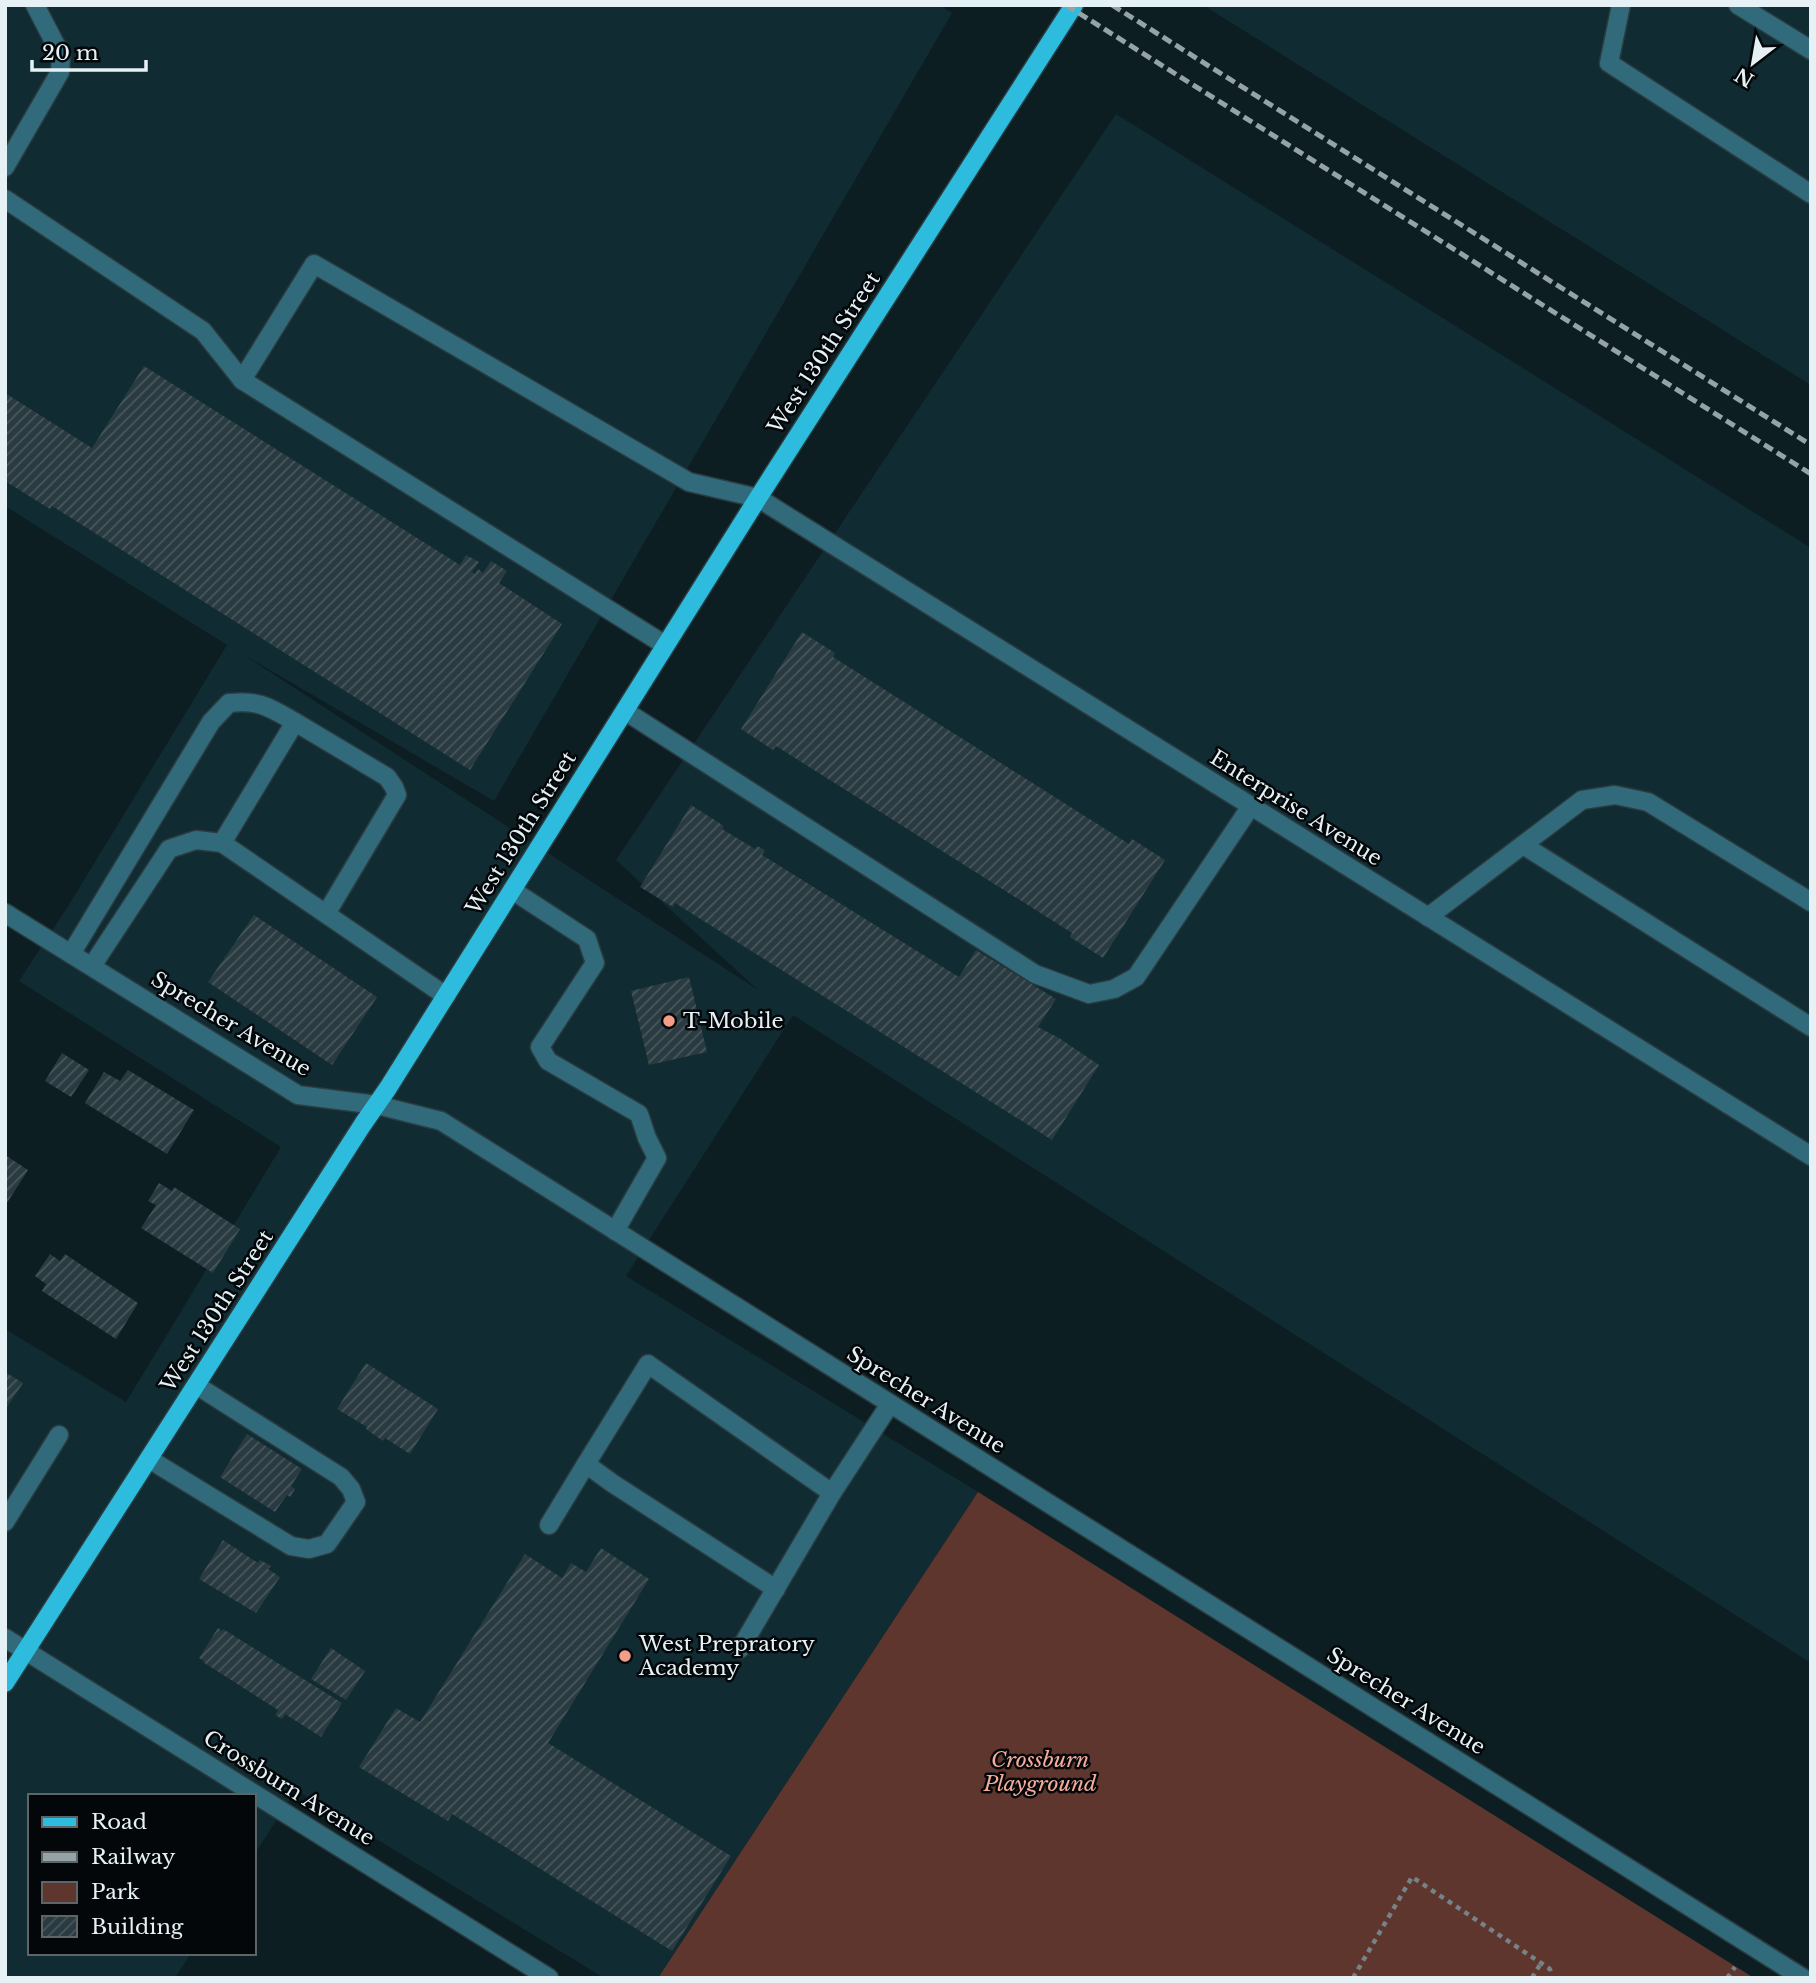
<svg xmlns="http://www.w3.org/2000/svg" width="1816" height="1983" font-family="'Libre Baskerville',serif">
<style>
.built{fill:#102b32}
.park{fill:#5e362d}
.building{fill:url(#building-hatch)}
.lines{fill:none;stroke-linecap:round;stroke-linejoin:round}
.minor-casing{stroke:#2b3c40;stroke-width:21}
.major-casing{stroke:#2b3c40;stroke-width:21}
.path{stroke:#758388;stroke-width:4.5;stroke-dasharray:5 5;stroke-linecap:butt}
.minor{stroke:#316b7b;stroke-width:18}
.major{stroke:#2dbcde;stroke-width:18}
.rail{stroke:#95a2a7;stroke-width:5;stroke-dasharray:10 5;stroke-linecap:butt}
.poi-dot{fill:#f49e8a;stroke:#030709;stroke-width:2.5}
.labels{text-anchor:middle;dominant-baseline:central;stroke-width:5;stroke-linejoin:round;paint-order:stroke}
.street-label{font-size:21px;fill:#e6f1f5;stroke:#030709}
.poi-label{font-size:21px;fill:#e6f1f5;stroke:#030709;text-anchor:start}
.park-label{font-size:21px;font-style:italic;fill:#f6ab9a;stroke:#030709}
</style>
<defs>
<pattern id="building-hatch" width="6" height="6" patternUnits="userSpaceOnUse" patternTransform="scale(1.75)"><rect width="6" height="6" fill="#293b40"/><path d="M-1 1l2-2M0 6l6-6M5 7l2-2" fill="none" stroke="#48585c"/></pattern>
</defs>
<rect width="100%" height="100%" fill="#0d1e23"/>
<!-- built -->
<g class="built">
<path d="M5,5h934l13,8 -458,788 -250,-146 514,335 -142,-130 500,-746 695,434v1115l-1018,-648 -167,261 352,216 -320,486h-54l-308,-188 -42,65v-59h-224v157h161l-16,25h-170v-649l121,73 155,-255 -262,-166 51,-78 157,-258 -222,-139z"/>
<path d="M1203,5h608v380z"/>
</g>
<!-- park -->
<path class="park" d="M978,1492l776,486h-1096z"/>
<!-- building -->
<g class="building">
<path d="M144,366l316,199 6,-10 13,7 -7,10 3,2 3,-5 5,4 8,-12 16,10 -8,12 63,41 -92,146 -418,-264 -2,3 -45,-28v-88l87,55z"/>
<path d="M802,632l33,21 -2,4 296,187 3,-5 33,21 -62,98 -33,-21 2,-4 -296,-187 -3,4 -32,-21z"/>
<path d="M691,805l33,21 -2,3 33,20 2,-3 8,4 -3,5 197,122 17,-27 80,49 -18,28 21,11 40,27 -47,75 -377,-237 -2,4 -33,-20z"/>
<path d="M254,915l123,82 -45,68 -124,-83z"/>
<path d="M689,977l18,75 -58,13 -18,-74z"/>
<path d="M62,1053l27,17 -18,27 -26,-16z"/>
<path d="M128,1070l66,40 -27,44 -82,-51 19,-31 16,9z"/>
<path d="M5,1155l23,15 -23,36z"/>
<path d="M159,1183l13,8 2,-4 66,42 -27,44 -72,-45 15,-23 -8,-4z"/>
<path d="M50,1254l10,7 5,-7 73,49 -22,36 -74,-48 4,-7 -11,-8z"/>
<path d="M366,1363l72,46 -28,45 -25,-16 -2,3 -17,-12 1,-2 -30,-18z"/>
<path d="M5,1372l18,11 -18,27z"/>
<path d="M247,1434l55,35 -11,17 4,3 -5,8 -3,-2 -12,17 -55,-35z"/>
<path d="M223,1540l35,23 2,-3 11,6 -3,3 12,8 -24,36 -57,-34z"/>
<path d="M601,1548l48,31 -101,164 183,113 -59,95 -220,-137 -4,7 -89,-54 37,-59 24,14 105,-168 37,24 9,-15 15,9z"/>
<path d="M218,1628l4,3 1,-2 119,74 -21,34 -36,-23 -3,5 -7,-4 3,-5 -75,-48 1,-1 -5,-3z"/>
<path d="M331,1648l34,23 -19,29 -35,-21z"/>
</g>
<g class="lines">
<defs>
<g id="minor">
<path d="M1621,5l-12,58 202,131"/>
<path d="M1738,5l73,45"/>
<path d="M5,167l55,-95 1,-17 -26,-50"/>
<path d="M5,199l198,132 39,49 423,265"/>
<path d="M242,380l72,-116 375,218 69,16 1053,658"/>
<path d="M625,711l410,263 54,20 25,-5 22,-12 115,-171"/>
<path d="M222,843l73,-121 92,55 7,10 3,8 -71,119"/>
<path d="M1523,845l288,182"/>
<path d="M512,890l75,49 8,24 -55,84 8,14 91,53 8,24 10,20 -42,73"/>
<path d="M5,913l293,182 79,10 64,16 1362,857"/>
<path d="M1428,917l154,-117 33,-5 33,7 163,100"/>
<path d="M71,954l140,-232 18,-19c31,-3 40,4 66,19"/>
<path d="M92,966l77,-117 27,-9 26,3 224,153"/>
<path d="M149,1459l142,87 18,3 18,-5 29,-42 -5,-13 -10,-12 -145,-92"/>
<path d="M5,1522l54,-87"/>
<path d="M549,1525l37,-61"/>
<path d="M776,1589l-164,-106 -26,-19 62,-100 184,129"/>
<path d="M5,1638l544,340"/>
<path d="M740,1649l92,-156 58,-89"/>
</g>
<path id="major" d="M5,1683l358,-559 25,-36 370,-590 316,-493"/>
</defs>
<!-- minor casing -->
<use href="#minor" class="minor-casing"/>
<!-- major casing -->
<use href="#major" class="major-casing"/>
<!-- path -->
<g class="path">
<path d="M1353,1978l59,-101 138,92 1,9"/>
<path d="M1532,1978l9,-15"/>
<path d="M1727,1978l8,-11"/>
</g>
<!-- minor -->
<use href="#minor" class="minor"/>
<!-- major -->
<use href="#major" class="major"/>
<!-- rail -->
<g class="rail">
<path d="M1066,5l745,469"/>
<path d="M1112,5l699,440"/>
</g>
</g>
<!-- markers -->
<g class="poi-dot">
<circle cx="669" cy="1021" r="7"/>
<circle cx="625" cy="1656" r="7"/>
</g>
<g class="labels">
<!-- street labels -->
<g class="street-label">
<text transform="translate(824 353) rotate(-57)">West 130th Street</text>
<text transform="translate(1296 808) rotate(32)">Enterprise Avenue</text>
<text transform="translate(521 833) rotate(-58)">West 130th Street</text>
<text transform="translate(231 1024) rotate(31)">Sprecher Avenue</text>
<text transform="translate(217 1311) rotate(-57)">West 130th Street</text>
<text transform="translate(926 1400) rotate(32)">Sprecher Avenue</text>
<text transform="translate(1406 1701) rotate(32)">Sprecher Avenue</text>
<text transform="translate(289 1788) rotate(32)">Crossburn Avenue</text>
</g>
<!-- poi labels -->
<g class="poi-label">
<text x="683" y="1021">T-Mobile</text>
<text x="639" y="1644">West Prepratory<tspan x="639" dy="24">Academy</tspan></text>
</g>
<!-- park labels -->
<g class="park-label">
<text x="1040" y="1760">Crossburn<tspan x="1040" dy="24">Playground</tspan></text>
</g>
</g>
<!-- border -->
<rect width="1816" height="1983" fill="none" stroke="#e6f1f5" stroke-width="14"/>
<!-- legend -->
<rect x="28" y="1794" width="228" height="161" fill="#030709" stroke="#5e6567" stroke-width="2"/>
<rect x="42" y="1817" width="35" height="10" fill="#2dbcde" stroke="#5e6567" stroke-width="2"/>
<text x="91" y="1829" font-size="21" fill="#e6f1f5">Road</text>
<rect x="42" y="1852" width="35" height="10" fill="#95a2a7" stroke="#5e6567" stroke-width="2"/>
<text x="91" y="1864" font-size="21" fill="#e6f1f5">Railway</text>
<rect x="42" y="1882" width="35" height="21" fill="#5e362d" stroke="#5e6567" stroke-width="2"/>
<text x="91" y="1899" font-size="21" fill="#e6f1f5">Park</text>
<rect x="42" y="1916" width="35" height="21" fill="url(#building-hatch)" stroke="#5e6567" stroke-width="2"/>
<text x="91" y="1934" font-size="21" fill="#e6f1f5">Building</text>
<!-- north arrow -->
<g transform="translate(1753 63) rotate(211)" stroke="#030709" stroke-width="5" paint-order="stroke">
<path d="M0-5L12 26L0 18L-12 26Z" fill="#e6f1f5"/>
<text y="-10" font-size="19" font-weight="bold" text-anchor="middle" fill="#e6f1f5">N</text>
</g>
<!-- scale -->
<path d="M32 60v10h114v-10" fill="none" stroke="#e6f1f5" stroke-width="3.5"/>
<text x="42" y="60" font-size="21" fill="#e6f1f5" stroke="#030709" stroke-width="5" paint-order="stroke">20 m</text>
</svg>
